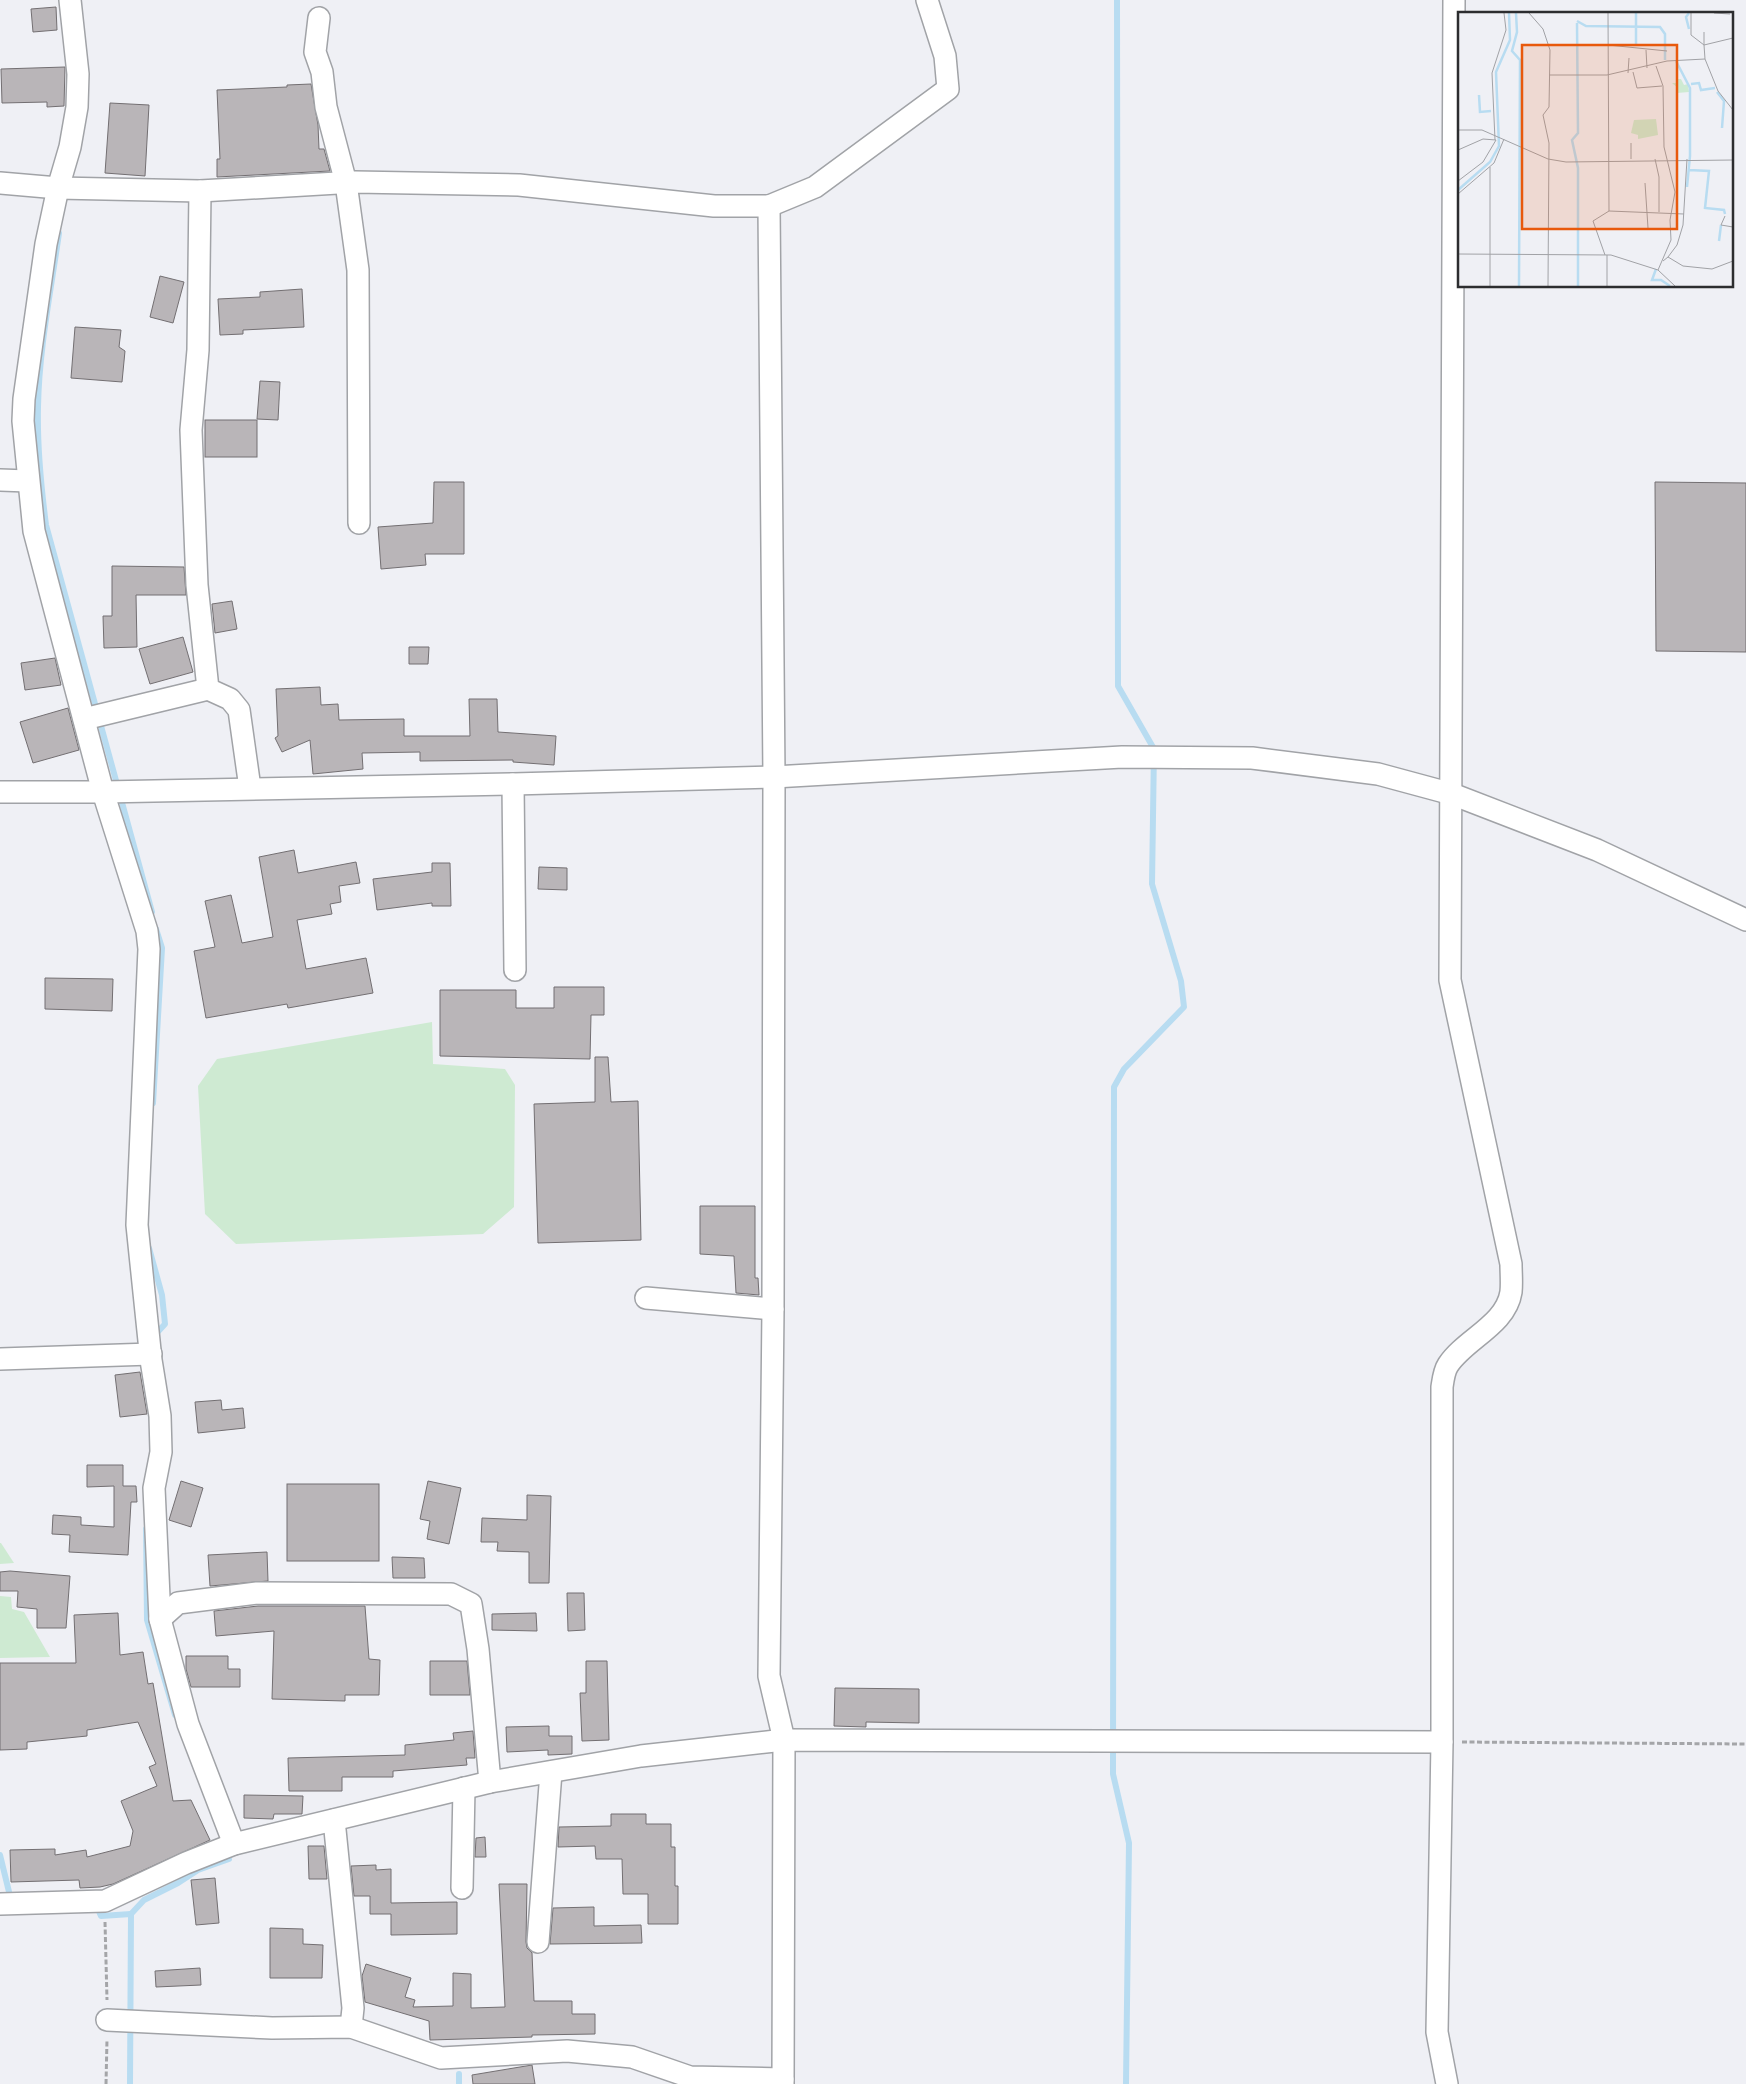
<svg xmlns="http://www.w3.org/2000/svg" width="1746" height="2084" font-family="Raleway,sans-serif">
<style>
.green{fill:#ceead2}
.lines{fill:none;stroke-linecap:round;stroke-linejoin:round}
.stream{stroke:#b8dcf1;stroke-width:6}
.building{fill:#b9b5b8;stroke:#736f72}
.minor-casing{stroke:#a1a3a7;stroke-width:24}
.path{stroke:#a4a5a8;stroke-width:3;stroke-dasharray:5 2.5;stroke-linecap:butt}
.minor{stroke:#fff;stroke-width:21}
.inset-river{fill:none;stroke:#b8dcf1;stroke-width:2.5}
.inset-road{fill:none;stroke:#a1a2a6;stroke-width:1}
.view{fill:#e8590c;fill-opacity:0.15;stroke:#e8590c;stroke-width:2.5}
.inset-edge{fill:none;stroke:#2c2d2f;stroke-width:2.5}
</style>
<rect width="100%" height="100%" fill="#eff0f5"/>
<!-- green -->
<g class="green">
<path d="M432,1022l1,42 72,5 10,16 -1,122 -31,27 -247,10 -31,-30 -7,-128 19,-27z"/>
<path d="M0,1543h1l13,20 -14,1z"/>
<path d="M0,1596l11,1 1,12 12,3 26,45 -50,1z"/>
</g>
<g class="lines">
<!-- stream -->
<g class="stream">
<path d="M1117,0l1,686 36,63 -2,135 29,97 3,26 -60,62 -10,18 -1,687 16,69 -3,241"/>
<path d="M59,233c-8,57 -20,116 -21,174 -1,39 3,79 8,118l106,387"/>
<path d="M153,1103l9,-155 -6,-19"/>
<path d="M149,1248l13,47 3,29 -11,12"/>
<path d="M146,1529l1,91 28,95"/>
<path d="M0,1855l11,45"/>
<path d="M93,1910l5,-1 3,7 30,-2 -1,170"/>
<path d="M131,1914l13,-14 34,-17 20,-13 31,-11 -2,-8"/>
<path d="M459,2084v-10"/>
</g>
</g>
<!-- building -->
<g class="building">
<path d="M56,7l1,23 -24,2 -2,-23z"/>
<path d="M65,67l-1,39 -17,1v-5l-45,1 -1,-34z"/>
<path d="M311,84l7,41 1,24h5l6,22 -113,6v-18h3l-3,-69 70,-3v-2z"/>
<path d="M110,103l39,2 -4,71 -40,-3z"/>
<path d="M160,276l24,6 -11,41 -23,-6z"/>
<path d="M302,289l2,38 -61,3v4l-23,1 -2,-36 42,-2v-5z"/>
<path d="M75,327l46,3 -2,17 6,4 -3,31 -51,-4z"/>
<path d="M260,381l20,1 -2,38 -21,-1z"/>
<rect x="205" y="420" width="52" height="37"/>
<path d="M434,482h30v72h-39l1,11 -45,4 -3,-42 55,-4z"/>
<path d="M1655,482l91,1v169l-90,-1z"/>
<path d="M112,566l72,1 2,28h-50l1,52 -33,1 -1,-32h9z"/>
<path d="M232,601l5,28 -22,4 -3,-29z"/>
<path d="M183,637l10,35 -43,12 -11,-35z"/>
<path d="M409,647h20l-1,17h-19z"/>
<path d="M55,658l6,27 -36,5 -4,-27z"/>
<path d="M320,687l1,18 17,-1 1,16 65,-1v17h66l-1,-37h28l1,33 58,4 -2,29 -41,-3v-2l-93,1v-9l-58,1 1,16 -50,5 -3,-34 -28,12 -7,-14 3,-2 -2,-47z"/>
<path d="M68,708l11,42 -46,13 -13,-41z"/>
<path d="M294,850l4,23 58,-11 4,21 -21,3 2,16 -11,2 2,10 -35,6 9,49 60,-11 7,35 -85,15 -1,-4 -81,14 -12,-67 21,-4 -10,-46 26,-6 11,48 31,-6 -14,-80z"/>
<path d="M432,863h18l1,43h-19v-3l-55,7 -4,-31 59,-7z"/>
<path d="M539,867l28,1v22l-29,-1z"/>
<path d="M45,978l68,1 -1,32 -67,-2z"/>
<path d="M554,987h50v28h-13l-1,44 -150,-3v-66h76v18h38z"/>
<path d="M595,1057h13l3,45 27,-1 3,139 -103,3 -4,-139 61,-2z"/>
<path d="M700,1206h55v72h3l1,17 -23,-2 -2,-37 -34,-2z"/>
<path d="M140,1372l7,42 -27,3 -5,-42z"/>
<path d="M221,1400l1,10 21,-2 2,20 -47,5 -3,-31z"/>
<path d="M87,1465h36v21h13l1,16h-6l-3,53 -59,-3 1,-17 -18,-1 1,-19 28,2v8l33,2v-41l-27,1z"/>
<path d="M181,1481l22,7 -12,39 -22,-7z"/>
<path d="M428,1481l33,7 -12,56 -22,-5 3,-18 -10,-2z"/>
<rect x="287" y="1484" width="92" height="77"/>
<path d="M527,1495l24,1 -2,87h-20v-31l-32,-1 1,-9h-17l1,-24 45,2z"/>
<path d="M267,1552l1,29 -58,5 -2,-31z"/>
<path d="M392,1557l32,1 1,20h-32z"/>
<path d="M10,1571l60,5 -4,52h-29v-19l-20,-2 1,-16h-18v-19z"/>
<path d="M567,1593h17l1,37 -17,1z"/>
<path d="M258,1606h107l4,53 11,1 -1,35h-34v6l-73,-2 2,-68 -58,5 -2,-25z"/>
<path d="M118,1613l2,42 23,-3 5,32 5,-1 20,118 18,-1 19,40 -97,44 -13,3 -20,1 -1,-8 -68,2 -1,-32 45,-1v6l31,-5 1,7 43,-11 3,-15 -12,-30 36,-15 -8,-19 7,-3 -18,-42 -51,8v6l-60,6v7l-27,1v-87h76l-2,-48z"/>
<path d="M536,1613l1,18 -45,-1v-16z"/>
<path d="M186,1656h42v13h12v18h-49l-5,-18z"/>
<path d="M430,1661h37l3,34h-40z"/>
<path d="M586,1661h21l2,79 -27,1 -2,-48h6z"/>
<path d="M835,1688l84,1v34l-53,-1v5l-32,-1z"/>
<path d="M549,1726v10h23v18l-24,1v-5l-41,2 -1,-25z"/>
<path d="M473,1731l2,27h-9l1,7 -74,6v6h-51v14h-53l-1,-33 117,-3v-10l49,-5 -1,-7z"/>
<path d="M244,1795l59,1 -1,18h-28l-1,5 -29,-1z"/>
<path d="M611,1814h35v10h25v23h4v39h3v38h-30v-30h-25l-1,-35h-26l-1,-13 -37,1 1,-20 52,-1z"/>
<path d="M485,1837l1,20h-11l1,-19z"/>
<path d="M308,1846h16l3,33h-18z"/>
<path d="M376,1865v5l15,-1v34l66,-1v32l-66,1v-21h-21v-18h-16l-3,-30z"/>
<path d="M215,1878l4,45 -23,2 -5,-45z"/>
<path d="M499,1884h28l-1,58 1,6 5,5 2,48h38v13h23v20l-63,1v2l-102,3 -1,-19 -64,-19 -3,-26 4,-12 45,14 -6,19 10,3 -2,7 40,-1v-33l18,1v34l34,-1z"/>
<path d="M594,1907v19l47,-1 1,18 -92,1 3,-36z"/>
<path d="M270,1928l33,1v15l20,1 -1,33h-52z"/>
<path d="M200,1968l1,17 -45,2 -1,-16z"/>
<path d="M532,2065l3,19h-62l-1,-9z"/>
</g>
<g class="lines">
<defs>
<g id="minor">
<path d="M70,0l8,74 -1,33 -7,40 -12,41 -12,56 -22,155 -1,22 11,110 69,261 44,139 2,18 -12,276 14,135 9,56 1,36 -7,36 6,131 28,105 46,120"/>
<path d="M319,18l-4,34 7,20 4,35 20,76 12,87 1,253"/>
<path d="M0,183l58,5 142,3 155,-9 164,3 195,21h55l5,571 -1,532 -4,367 15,64 -1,344"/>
<path d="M200,191l-2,159 -7,80 6,155 11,104 22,10 9,11 11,78"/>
<path d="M769,206l46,-19 133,-98 -3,-33 -18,-56"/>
<path d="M0,480l28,1"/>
<path d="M84,719l124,-30"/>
<path d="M513,784l2,186"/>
<path d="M0,792h103l410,-8 261,-7 348,-20 130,1 126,16 74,20 145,56 149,70"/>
<path d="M646,1298l127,11"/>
<path d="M0,1359l151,-5"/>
<path d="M160,1619l18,-16 79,-10 194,1 20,10 7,45 12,133"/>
<path d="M334,1820l19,188 -2,19"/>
<path d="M462,1888l2,-100"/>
<path d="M0,1904l105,-3 81,-38 48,-19 256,-62 151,-26 143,-16 658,2"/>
<path d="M538,1942l13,-170"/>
<path d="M107,2020l165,8 79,-1 90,31 126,-7 65,6 58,20 93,2"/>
<path d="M1447,2084l-10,-52 5,-290v-355c1,-7 2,-16 6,-22 17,-26 58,-40 63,-73 1,-9 0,-19 0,-28l-61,-284 4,-980"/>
</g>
</defs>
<!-- minor casing -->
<use href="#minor" class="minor-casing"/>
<!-- path -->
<g class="path">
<path d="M1462,1742l284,2"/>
<path d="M105,1922l2,78"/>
<path d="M106,2084l1,-45"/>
</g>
<!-- minor -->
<use href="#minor" class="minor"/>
</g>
<!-- overview -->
<g transform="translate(1458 12)">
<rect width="275" height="275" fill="#eff0f5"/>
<path d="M220,67h3l3,6 4,-1 1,8 -12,1 1,-5 -6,-5h5zM198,107l2,16 -20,4v-4l-7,-2 3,-13z" fill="#ceead2"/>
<path class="inset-river" d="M58,1l1,19 -5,19 8,9 -1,226M231,1l-3,4 3,12M119,9l9,5 74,1 5,7v26M119,11l1,110 -6,7 6,28v118M178,34v-33M218,49l14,27v68l-3,31M233,72l8,-1 2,7 14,-2M259,80l7,9 -2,27M21,83l1,17 11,-1M231,158l20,1 -4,37 19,2 1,4M0,178l32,-28 9,-16 -3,-74 14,-32 -1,-27M261,229l2,-16M198,257l-4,11h9l9,6"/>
<path class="inset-road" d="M71,1l14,16 7,21 -1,57 -6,8 6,28 -1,143M150,1l1,198 75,3M233,1v22l13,10v-13M256,1l16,1M150,33l59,6M188,38l1,18M247,47l-1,-14 29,-7M198,54l7,20 1,61 11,45 -5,28 1,20 -13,30M175,60l4,16 25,-2M170,61l1,-15M91,63h58l60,-14 38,-2 13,32 15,19M0,118h24l66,29 18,3 167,-2M37,128l-3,-67 14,-43 -2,-17M173,131v16M0,138l25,-11 13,1 -13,22 -25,19M197,147l4,18v35M32,155v119M187,171l3,45M0,182l36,-31 10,-24M267,204l-4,9 12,2M0,242l153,1 47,15 17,16M147,243l-12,-34 16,-10M210,245l9,-12 6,-20 4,-66M205,249l5,-4 15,9 29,3 21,-8M149,274v-31"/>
<path class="view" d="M64,33h155v184h-155z"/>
<rect width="275" height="275" class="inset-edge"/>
</g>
</svg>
